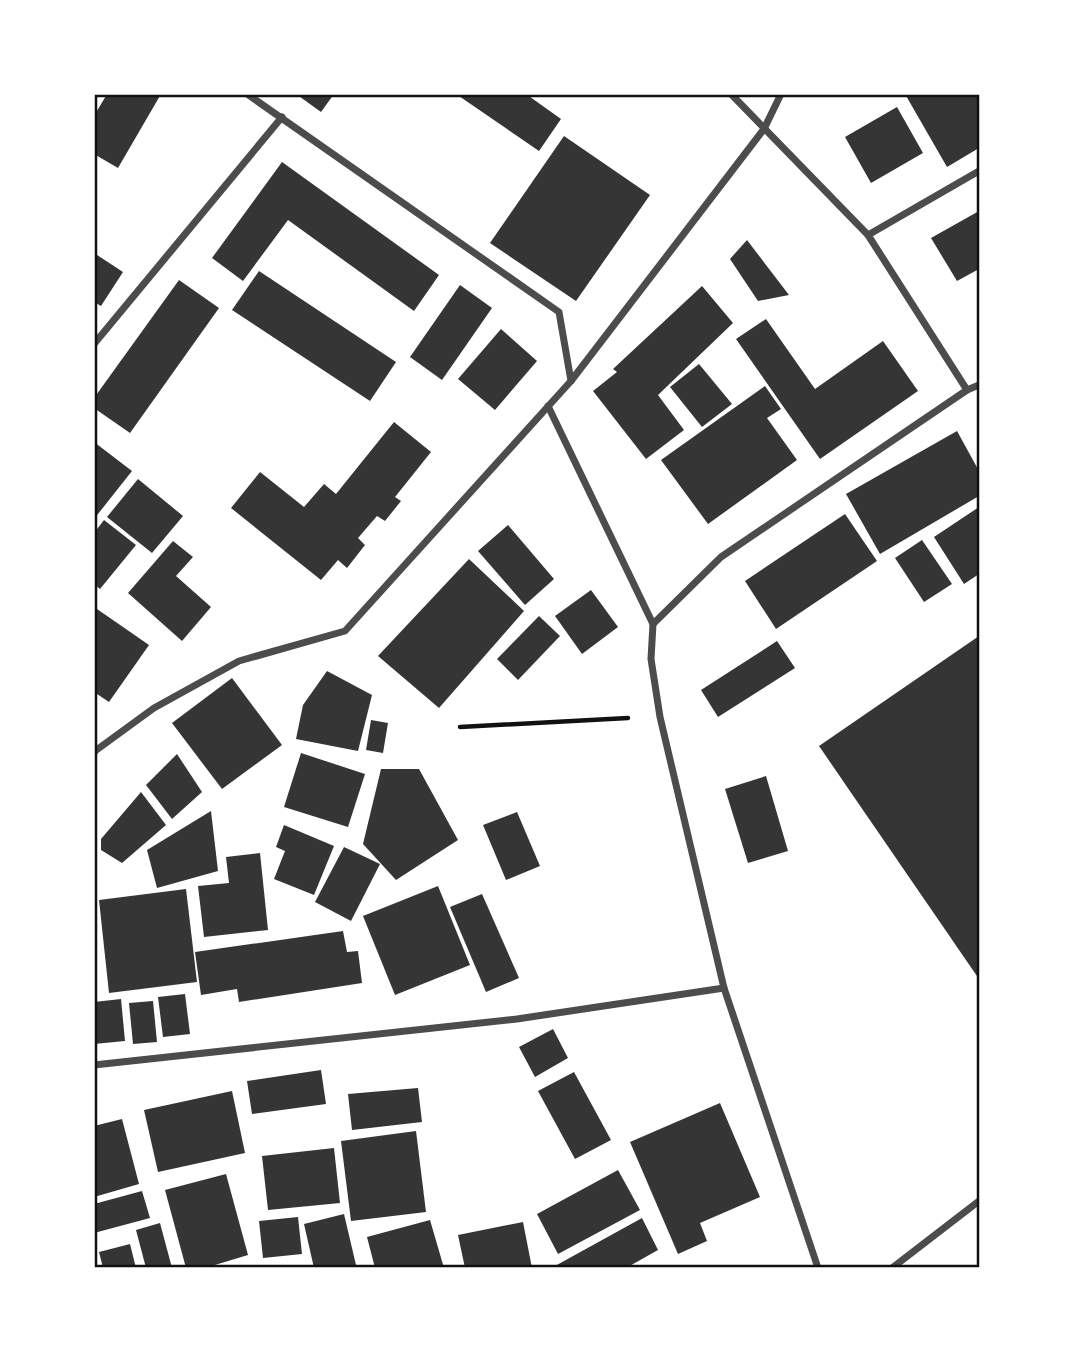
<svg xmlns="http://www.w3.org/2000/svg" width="1074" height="1362" font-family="'Sofia Sans Condensed',sans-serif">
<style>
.building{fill:#353535}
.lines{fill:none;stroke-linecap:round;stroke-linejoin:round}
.path{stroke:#111;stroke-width:4.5}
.minor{stroke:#4c4c4c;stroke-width:7}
.neatline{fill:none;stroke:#111;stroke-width:2.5}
</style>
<rect width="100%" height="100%" fill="#fff"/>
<!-- building -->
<g class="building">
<path d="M107,94h54l-43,74 -24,-14v-38z"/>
<path d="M296,94h38l-13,18z"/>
<path d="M456,94h70l35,25 -22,32z"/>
<path d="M905,94h74v54l-32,19z"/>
<path d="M897,107l26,46 -52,30 -26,-46z"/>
<path d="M564,136l86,59 -74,106 -86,-58z"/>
<path d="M282,162l157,113 -25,36 -126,-91 -45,61 -31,-23z"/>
<path d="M979,211v58l-22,12 -26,-43z"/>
<path d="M747,240l42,55 -31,6 -28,-42z"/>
<path d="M94,253l29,19 -22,34 -7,-4z"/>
<path d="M259,271l137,91 -26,39 -138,-91z"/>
<path d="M179,280l40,28 -89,125 -36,-25v-10z"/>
<path d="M460,285l32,23 -50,72 -32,-23z"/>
<path d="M702,286l31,37 -75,72 26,35 -38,29 -53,-68 24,-19 -4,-3z"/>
<path d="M766,319l49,70 68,-48 35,50 -98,68 -84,-120z"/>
<path d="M501,329l36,32 -42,49 -37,-31z"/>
<path d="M699,364l33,40 -30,23 -32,-40z"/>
<path d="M765,386l16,23 -14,9 30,42 -89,64 -47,-64z"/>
<path d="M394,422l37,30 -36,45 6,4 -16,20 -8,-5 -19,22 7,7 -18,23 -9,-8 -17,20 -90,-72 29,-36 44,35 20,-23 12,10z"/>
<path d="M957,431l22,40v25l-99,58 -34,-60z"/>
<path d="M94,442l38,29 -38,48z"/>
<path d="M138,479l45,37 -31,37 -45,-36z"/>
<path d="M979,507v67l-15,10 -30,-47z"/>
<path d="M845,514l32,47 -101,68 -31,-48z"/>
<path d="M104,520l32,25 -36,44 -6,-5v-51z"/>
<path d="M508,525l46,54 -29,26 -47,-54z"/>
<path d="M922,540l30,44 -28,18 -29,-44z"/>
<path d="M173,541l20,16 -17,19 35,31 -29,34 -54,-48z"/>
<path d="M469,559l55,52 -85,97 -61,-52z"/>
<path d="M591,590l27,37 -36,27 -27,-38z"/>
<path d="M97,609l52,36 -40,57 -15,-10v-80z"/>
<path d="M539,616l21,20 -42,44 -21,-21z"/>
<path d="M979,636v343l-160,-233z"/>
<path d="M777,641l18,27 -77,49 -17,-27z"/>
<path d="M327,671l45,24 -14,56 -62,-12 7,-34z"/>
<path d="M232,678l50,67 -60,44 -50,-66z"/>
<path d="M371,720l17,3 -5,30 -17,-3z"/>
<path d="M301,753l64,21 -17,53 -64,-20z"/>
<path d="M177,754l25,38 -30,27 -26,-34z"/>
<path d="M381,769h38l39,71 -62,40 -33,-36z"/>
<path d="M766,776l22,75 -40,12 -23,-74z"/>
<path d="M141,792l25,33 -44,38 -21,-13v-11z"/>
<path d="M211,811l7,60 -61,17 -10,-38z"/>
<path d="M517,812l23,54 -34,14 -23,-55z"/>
<path d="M284,825l50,21 -20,49 -40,-16 11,-28 -9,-4z"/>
<path d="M344,847l36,17 -29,57 -36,-19z"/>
<path d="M260,853l8,77 -64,7 -6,-51 31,-3 -3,-26z"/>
<path d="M438,886l32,79 -75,30 -32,-79z"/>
<path d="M186,889l11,93 -88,11 -10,-93z"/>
<path d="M482,894l37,84 -33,14 -36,-85z"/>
<path d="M343,931l4,21 11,-1 4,32 -123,19 -2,-13 -36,6 -6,-43z"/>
<path d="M185,994l5,40 -27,3 -5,-40z"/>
<path d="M121,999l4,42 -31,3v-42z"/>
<path d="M153,1001l4,41 -24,2 -4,-41z"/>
<path d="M553,1029l15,29 -33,19 -16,-30z"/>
<path d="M321,1070l5,34 -74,10 -5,-33z"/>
<path d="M574,1072l37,68 -36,19 -37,-68z"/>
<path d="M418,1088l4,34 -70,8 -4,-36z"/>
<path d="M232,1091l13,62 -87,19 -14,-62z"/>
<path d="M720,1103l40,94 -60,26 7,18 -29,13 -48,-112z"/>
<path d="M122,1119l17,65 -45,13v-71z"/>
<path d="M416,1131l10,81 -75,9 -10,-80z"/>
<path d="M334,1148l6,55 -72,7 -6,-54z"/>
<path d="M618,1170l22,40 -82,44 -21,-40z"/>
<path d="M226,1174l22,81 -43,13h-19l-21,-78z"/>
<path d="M142,1191l8,27 -56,15v-29z"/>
<path d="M344,1214l12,51 -10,3h-32l-10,-44z"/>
<path d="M298,1217l4,37 -39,4 -4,-37z"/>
<path d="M642,1218l16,32 -32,18h-70l-1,-2z"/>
<path d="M430,1220l14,48h-69l-8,-31z"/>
<path d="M523,1222l9,46h-67l-7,-33z"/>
<path d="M160,1223l12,45h-26l-10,-38z"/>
<path d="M130,1244l6,24h-33l-4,-16z"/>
</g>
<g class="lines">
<!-- path -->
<path class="path" d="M460,727l168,-9"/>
<!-- minor -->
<g class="minor">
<path d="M247,94l312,218 12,69"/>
<path d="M731,94l137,141 99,155"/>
<path d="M868,235l111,-64"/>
<path d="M94,344l188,-227"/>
<path d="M548,406l105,218 -2,35 9,58 64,271 94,280"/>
<path d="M653,624l68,-67 246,-167 12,-5"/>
<path d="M94,753l1,-2 59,-43 85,-47 106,-30 226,-250 193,-252 17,-35"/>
<path d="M94,1065l423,-46 207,-31"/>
<path d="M892,1268l87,-67"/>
</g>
</g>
<!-- border -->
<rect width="1074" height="1362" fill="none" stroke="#ffffff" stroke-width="192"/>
<rect x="96" y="96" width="882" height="1170" class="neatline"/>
</svg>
